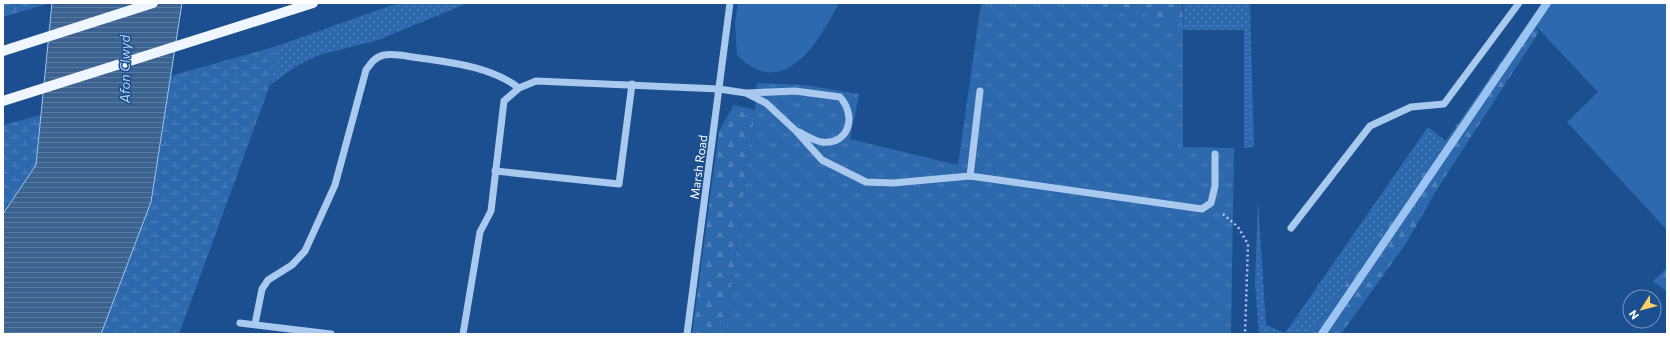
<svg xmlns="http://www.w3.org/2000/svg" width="1670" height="337" font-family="Commissioner,sans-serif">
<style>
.grass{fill:url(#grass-dots)}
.forest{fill:url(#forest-firs)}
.wetland{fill:url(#wetland-marsh)}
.park{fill:url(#park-tufts)}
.garden{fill:#2e69ad}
.water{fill:url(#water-rules);stroke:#9cc4f0}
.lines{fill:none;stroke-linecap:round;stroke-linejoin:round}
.stream{stroke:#9cc4f0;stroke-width:8}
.path{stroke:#a9c9ee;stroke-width:2.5;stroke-dasharray:2 3;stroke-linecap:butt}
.minor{stroke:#a9c9ee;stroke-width:7}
.major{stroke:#f0f6ff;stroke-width:10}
.labels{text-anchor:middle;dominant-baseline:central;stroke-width:3;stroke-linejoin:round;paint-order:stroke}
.street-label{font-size:12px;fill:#fff;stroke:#1b4f8f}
.water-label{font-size:13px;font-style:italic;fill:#b5d3f5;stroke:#1b4f8f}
</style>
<defs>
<pattern id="grass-dots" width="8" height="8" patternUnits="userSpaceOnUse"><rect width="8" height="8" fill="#2e69ad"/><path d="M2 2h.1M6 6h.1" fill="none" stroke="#4d80b9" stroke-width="1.8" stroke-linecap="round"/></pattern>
<pattern id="forest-firs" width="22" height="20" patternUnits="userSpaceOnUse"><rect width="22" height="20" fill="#2e69ad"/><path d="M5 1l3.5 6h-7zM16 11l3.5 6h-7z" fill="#4d80b9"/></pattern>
<pattern id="wetland-marsh" width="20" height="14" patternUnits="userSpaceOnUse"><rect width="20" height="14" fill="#2e69ad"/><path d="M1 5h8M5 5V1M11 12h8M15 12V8" fill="none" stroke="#4d80b9"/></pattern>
<pattern id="park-tufts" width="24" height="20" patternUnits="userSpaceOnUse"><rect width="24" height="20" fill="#2e69ad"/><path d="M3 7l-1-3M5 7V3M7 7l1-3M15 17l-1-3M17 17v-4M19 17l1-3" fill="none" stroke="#4d80b9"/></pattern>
<pattern id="water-rules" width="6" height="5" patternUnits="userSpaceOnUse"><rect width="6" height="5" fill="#3c6290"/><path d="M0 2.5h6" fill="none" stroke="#597aa1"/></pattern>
</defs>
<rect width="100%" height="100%" fill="#1b4f8f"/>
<!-- grass -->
<g class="grass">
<path d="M398,3h70l-90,37 -59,15 -24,12 -25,18 7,-39z"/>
<path d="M1183,3h67l4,144 -10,1v-118h-60z"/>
<path d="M1428,127l18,14 -135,193h-52l-4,-50 3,-84 8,125 19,8z"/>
</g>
<!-- forest -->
<g class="forest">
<path d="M1082,3h100l2,27 -30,-14z"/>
<path d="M1530,20l9,12 -103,159 -29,51 -66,92h-30z"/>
<path d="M734,105l21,5 -30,224h-33l27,-203z"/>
<path d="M1667,268v24l-14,-11z"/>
</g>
<!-- wetland -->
<g class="wetland">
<path d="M3,3h47l-47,14z"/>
<path d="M277,46l-7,39 -91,249h-78l50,-132 19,-126z"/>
<path d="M41,115l-5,50 -33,49v-89z"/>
</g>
<!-- park -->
<path class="park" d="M981,3h101l101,18v126l51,1 -3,186h-506l30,-224 2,-27 47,2 55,9 -9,45 108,26z"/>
<!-- garden -->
<g class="garden">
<path d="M738,3h101c-20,38 -55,100 -102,52l-2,-32z"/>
<path d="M1542,3h125v227l-100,-108 31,-30 -68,-72z"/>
</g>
<!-- water -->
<path class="water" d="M52,3h130l-31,199 -50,132h-98v-120l33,-49z"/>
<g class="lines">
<!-- stream -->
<path class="stream" d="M1322,334l225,-331"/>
<!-- path -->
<path class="path" d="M1223,214l15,13 10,17 -3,90"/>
<!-- minor -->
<g class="minor">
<path d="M747,93l48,-2 45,6c17,19 9,48 -18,45 -8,-1 -17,-7 -23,-10"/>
<path d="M495,171l124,13 13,-100"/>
<path d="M970,176l10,-85"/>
<path d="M1291,228l79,-102 41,-19 33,-3 75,-101"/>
<path d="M240,323l91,11"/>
<path d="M255,324l7,-35 6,-9 24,-15 13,-14 30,-66 31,-115c5,-7 9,-13 18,-15 12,-2 25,2 36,3 34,5 71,9 99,30"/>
<path d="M463,334l17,-102 11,-21 13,-110 15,-13 17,-7 183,8 27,4 20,10 29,27 27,30 44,22 27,1 77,-7 232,33 9,-6 4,-17v-32"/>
<path d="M687,334l43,-331"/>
</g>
<!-- major -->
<g class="major">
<path d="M3,51l150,-48"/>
<path d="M3,101l310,-98"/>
</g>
</g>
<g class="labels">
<!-- street labels -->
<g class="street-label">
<text transform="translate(698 167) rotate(-82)">Marsh Road</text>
</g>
<!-- water labels -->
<g class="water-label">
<text transform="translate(125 69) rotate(-90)">Afon Clwyd</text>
</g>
</g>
<!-- border -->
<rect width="1670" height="337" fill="none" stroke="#ffffff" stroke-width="8"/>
<!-- north arrow -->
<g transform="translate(1642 309) rotate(234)"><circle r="19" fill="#1b4f8f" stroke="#7695bc"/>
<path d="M0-3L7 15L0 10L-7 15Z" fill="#ffd166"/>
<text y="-6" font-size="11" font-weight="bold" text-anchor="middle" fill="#ffffff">N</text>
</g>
</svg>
